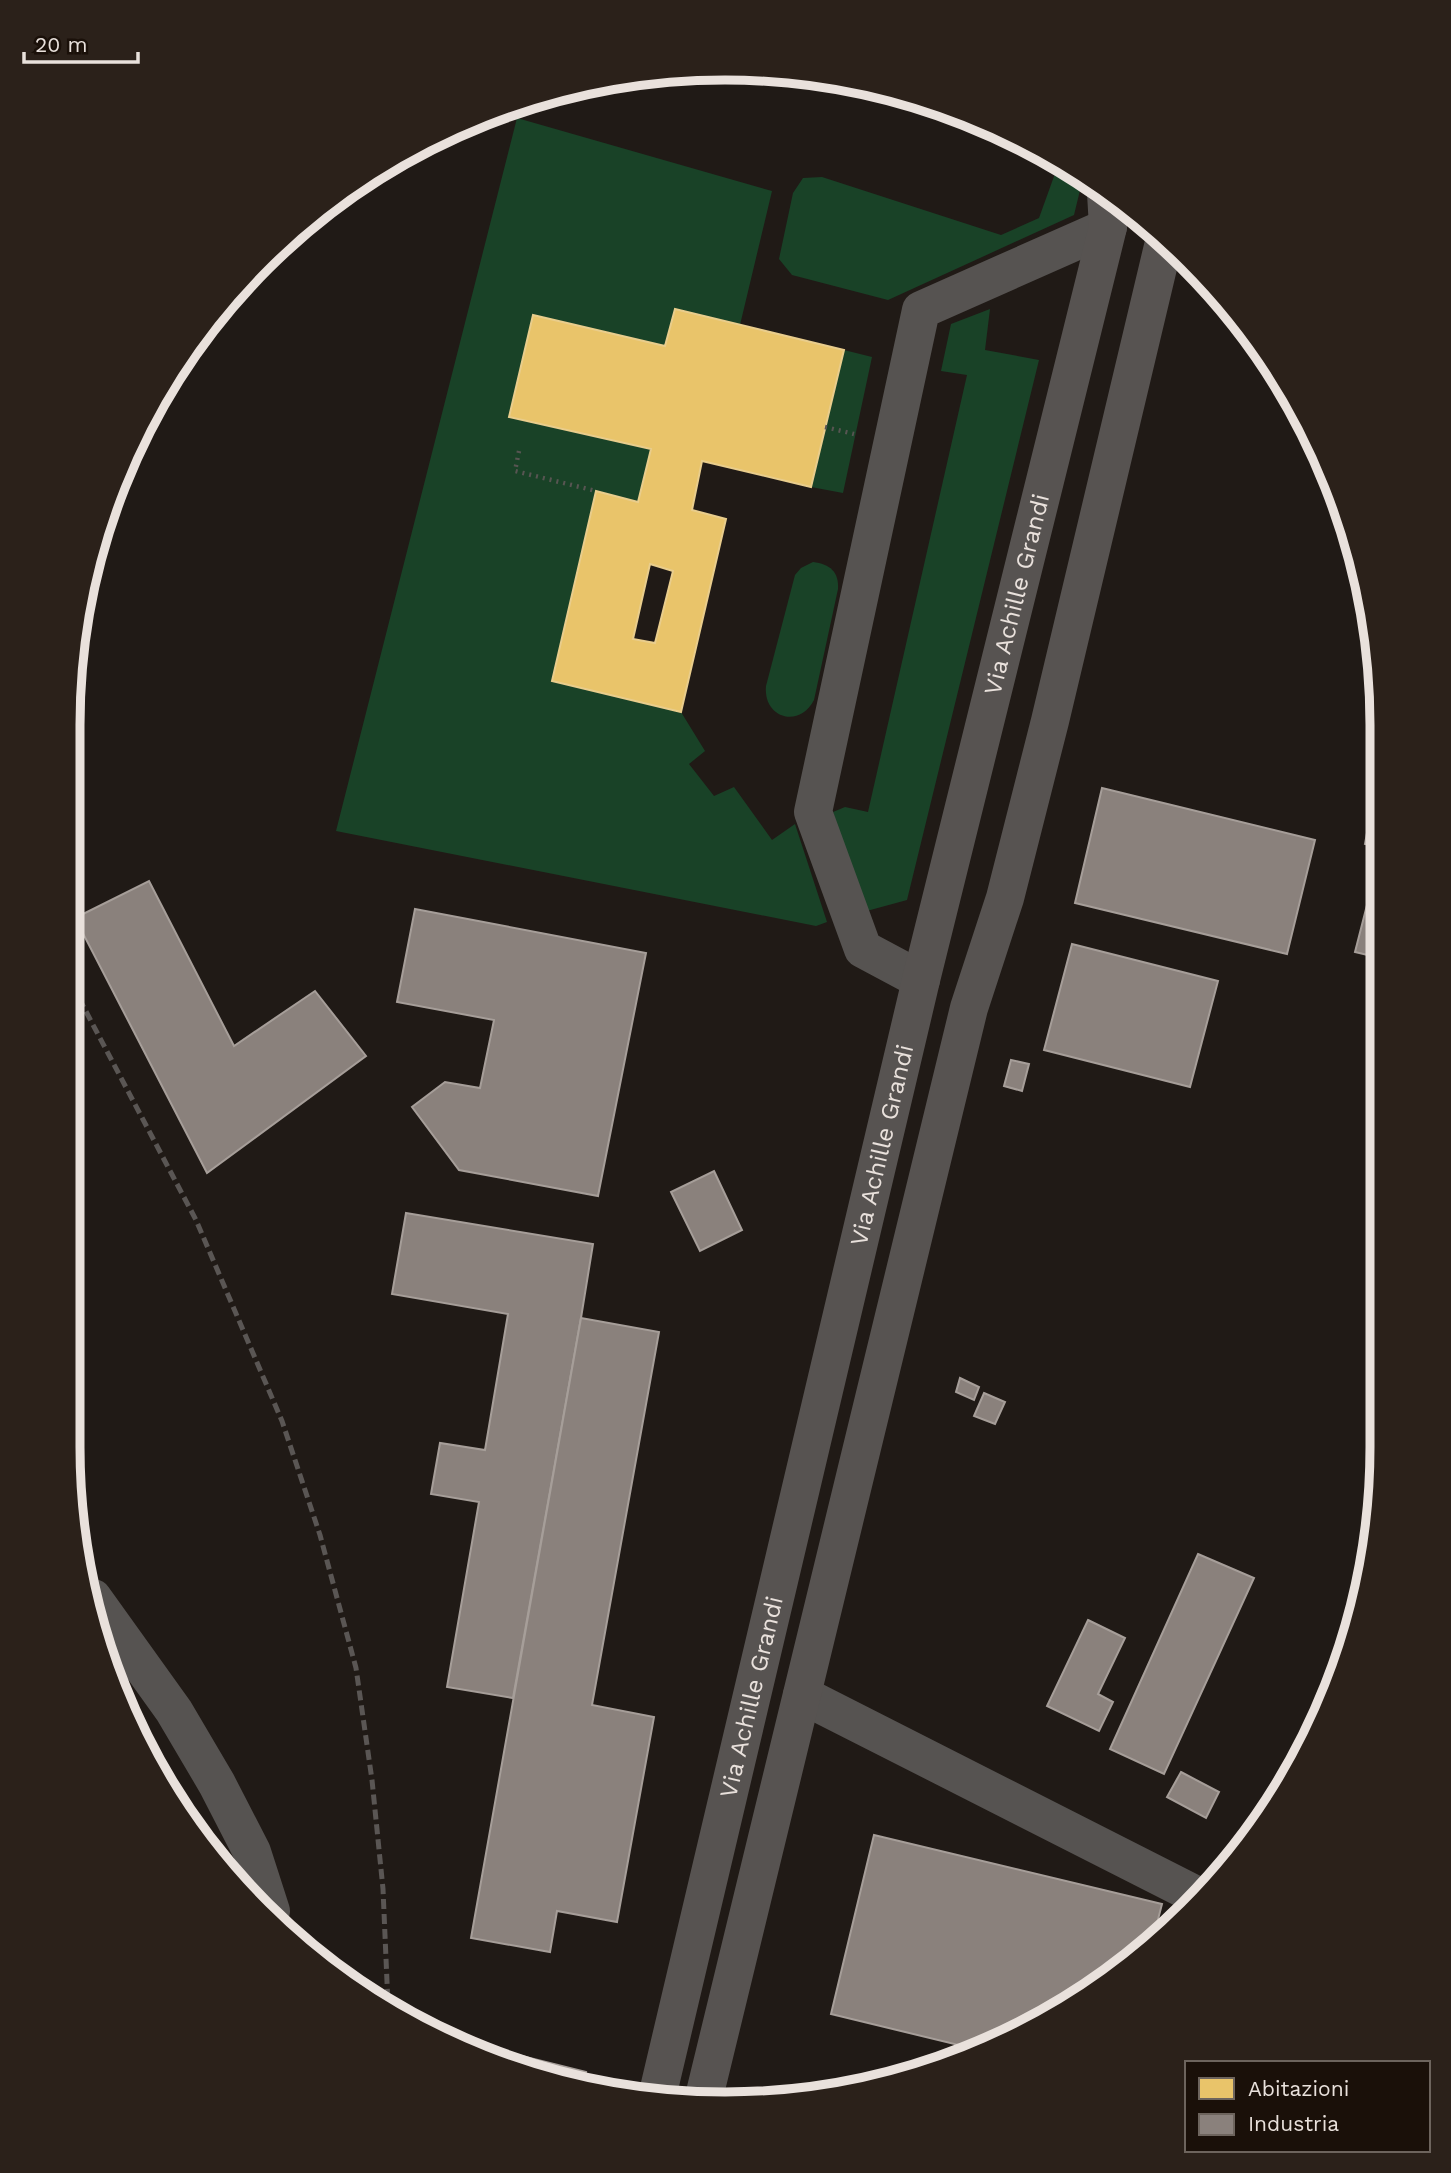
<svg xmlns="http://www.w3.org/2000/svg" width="1451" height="2173" font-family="'Work Sans',sans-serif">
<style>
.green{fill:#194227}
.homes{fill:#e9c46a;stroke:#e9cd8c;stroke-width:2;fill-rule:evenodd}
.industry{fill:#8a817c;stroke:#a69e99;stroke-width:2}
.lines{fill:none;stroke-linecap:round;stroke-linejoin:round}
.path{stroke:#575552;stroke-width:4.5;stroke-dasharray:2 5;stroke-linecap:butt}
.minor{stroke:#565351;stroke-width:38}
.major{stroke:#575351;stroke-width:38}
.rail{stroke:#5a5654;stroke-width:5;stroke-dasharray:10 5;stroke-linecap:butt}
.labels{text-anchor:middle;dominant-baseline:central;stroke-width:7;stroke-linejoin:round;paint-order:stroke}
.street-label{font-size:24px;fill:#e9e1dc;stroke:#1a1009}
.rim{fill:none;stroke:#e9e1dc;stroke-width:9}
</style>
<rect width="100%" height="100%" fill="#201a16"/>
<!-- green -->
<g class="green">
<path d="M517,118l255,73 -32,134 -64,-16 -11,37 -132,-30 -24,100 142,33 -13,53 -42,-10 -44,188 129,32 24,39 -16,13 25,32 20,-9 38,53 23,-16 32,98 -11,4 -480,-95z"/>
<path d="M1057,168l26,10 -9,37 -186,85 -96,-25 -13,-16 14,-66 10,-15 19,-1 179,58 38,-17z"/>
<path d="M990,309l-5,41 54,10 -132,540 -44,12 -30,-100 12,-5 23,5 99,-437 -26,-4 10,-47z"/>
<path d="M844,350l28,7 -29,136 -32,-6z"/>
<path d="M813,562c17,2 26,10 25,27l-24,111c-15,29 -51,18 -48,-14l29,-111 6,-7z"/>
</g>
<!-- homes -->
<path class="homes" d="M675,309l169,41 -33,137 -109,-26 -10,49 34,9 -45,193 -129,-31 44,-190 42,11 13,-53 -142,-32 24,-102 132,31zM650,564l23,7 -18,72 -22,-4z"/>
<!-- industry -->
<g class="industry">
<path d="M1102,788l213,52 -28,114 -212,-51z"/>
<path d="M1369,822l12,2v23l-16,-3z"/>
<path d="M1377,866l3,1v91l-25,-6z"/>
<path d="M149,881l85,165 81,-55 51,65 -159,117 -132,-255z"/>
<path d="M415,909l231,44 -48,243 -139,-26 -47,-63 33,-25 35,6 14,-68 -97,-18z"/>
<path d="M1072,944l146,37 -28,106 -146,-37z"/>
<path d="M1011,1060l18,4 -7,27 -18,-5z"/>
<path d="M714,1171l28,59 -42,21 -29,-59z"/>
<path d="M406,1213l187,31 -12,74 -68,380 -66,-11 32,-185 -48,-8 9,-51 45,7 23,-136 -116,-20z"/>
<path d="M581,1318l78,14 -67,373 62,12 -37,205 -60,-11 -7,41 -79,-14z"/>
<path d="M960,1378l19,9 -5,13 -18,-8z"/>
<path d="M984,1393l21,9 -10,22 -21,-8z"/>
<path d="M1198,1554l56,24 -90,196 -54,-25z"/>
<path d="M1088,1620l37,18 -27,56 15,8 -14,29 -52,-25z"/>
<path d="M1181,1772l38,20 -13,26 -39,-21z"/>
<path d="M874,1835l288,69 -8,31 -100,81 -79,33 -144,-35z"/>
<path d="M470,2043l116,29 -2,8 -110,-25 -6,-4z"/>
</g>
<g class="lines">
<!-- path -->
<g class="path">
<path d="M825,427l29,7"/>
<path d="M519,451l-4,20 81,20"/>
</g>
<!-- minor -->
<g class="minor">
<path d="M921,980l-58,-31 -50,-137 108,-502 187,-83"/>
<path d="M93,1598l81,113 43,73 35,68 19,59"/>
<path d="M802,1695l398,202"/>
</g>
<!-- major -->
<g class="major">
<path id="s1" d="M657,2097l264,-1117 187,-753 -2,-34"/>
<path d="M703,2101l266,-1093 36,-110 45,-177 115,-483"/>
</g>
<!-- rail -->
<path class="rail" d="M72,985l124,235 86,201 38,114 36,133 16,112 11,109 5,116"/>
</g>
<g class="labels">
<!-- street labels -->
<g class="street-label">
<text stroke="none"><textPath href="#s1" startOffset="1545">Via Achille Grandi</textPath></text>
<text stroke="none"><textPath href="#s1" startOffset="978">Via Achille Grandi</textPath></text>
<text stroke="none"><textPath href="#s1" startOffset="411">Via Achille Grandi</textPath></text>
</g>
</g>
<!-- crop -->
<path d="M0 0H1451V2173H0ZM725 80H725A645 645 0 0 1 1370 725V1447A645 645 0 0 1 725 2092H725A645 645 0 0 1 80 1447V725A645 645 0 0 1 725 80Z" fill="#2b211a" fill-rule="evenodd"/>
<path class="rim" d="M725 80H725A645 645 0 0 1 1370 725V1447A645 645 0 0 1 725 2092H725A645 645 0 0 1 80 1447V725A645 645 0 0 1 725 80Z"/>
<!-- legend -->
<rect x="1185" y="2061" width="245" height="91" fill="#1a1009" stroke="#6d645d" stroke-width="2"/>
<rect x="1199" y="2078" width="35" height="21" fill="#e9c46a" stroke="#6d645d" stroke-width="2"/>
<text x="1248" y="2096" font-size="21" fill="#e9e1dc">Abitazioni</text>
<rect x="1199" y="2114" width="35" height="21" fill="#8a817c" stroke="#6d645d" stroke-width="2"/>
<text x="1248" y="2131" font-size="21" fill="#e9e1dc">Industria</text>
<!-- scale -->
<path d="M24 52v10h114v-10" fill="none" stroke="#e9e1dc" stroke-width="3.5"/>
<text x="35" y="52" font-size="21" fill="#e9e1dc" stroke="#1a1009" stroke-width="5" paint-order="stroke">20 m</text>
</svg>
